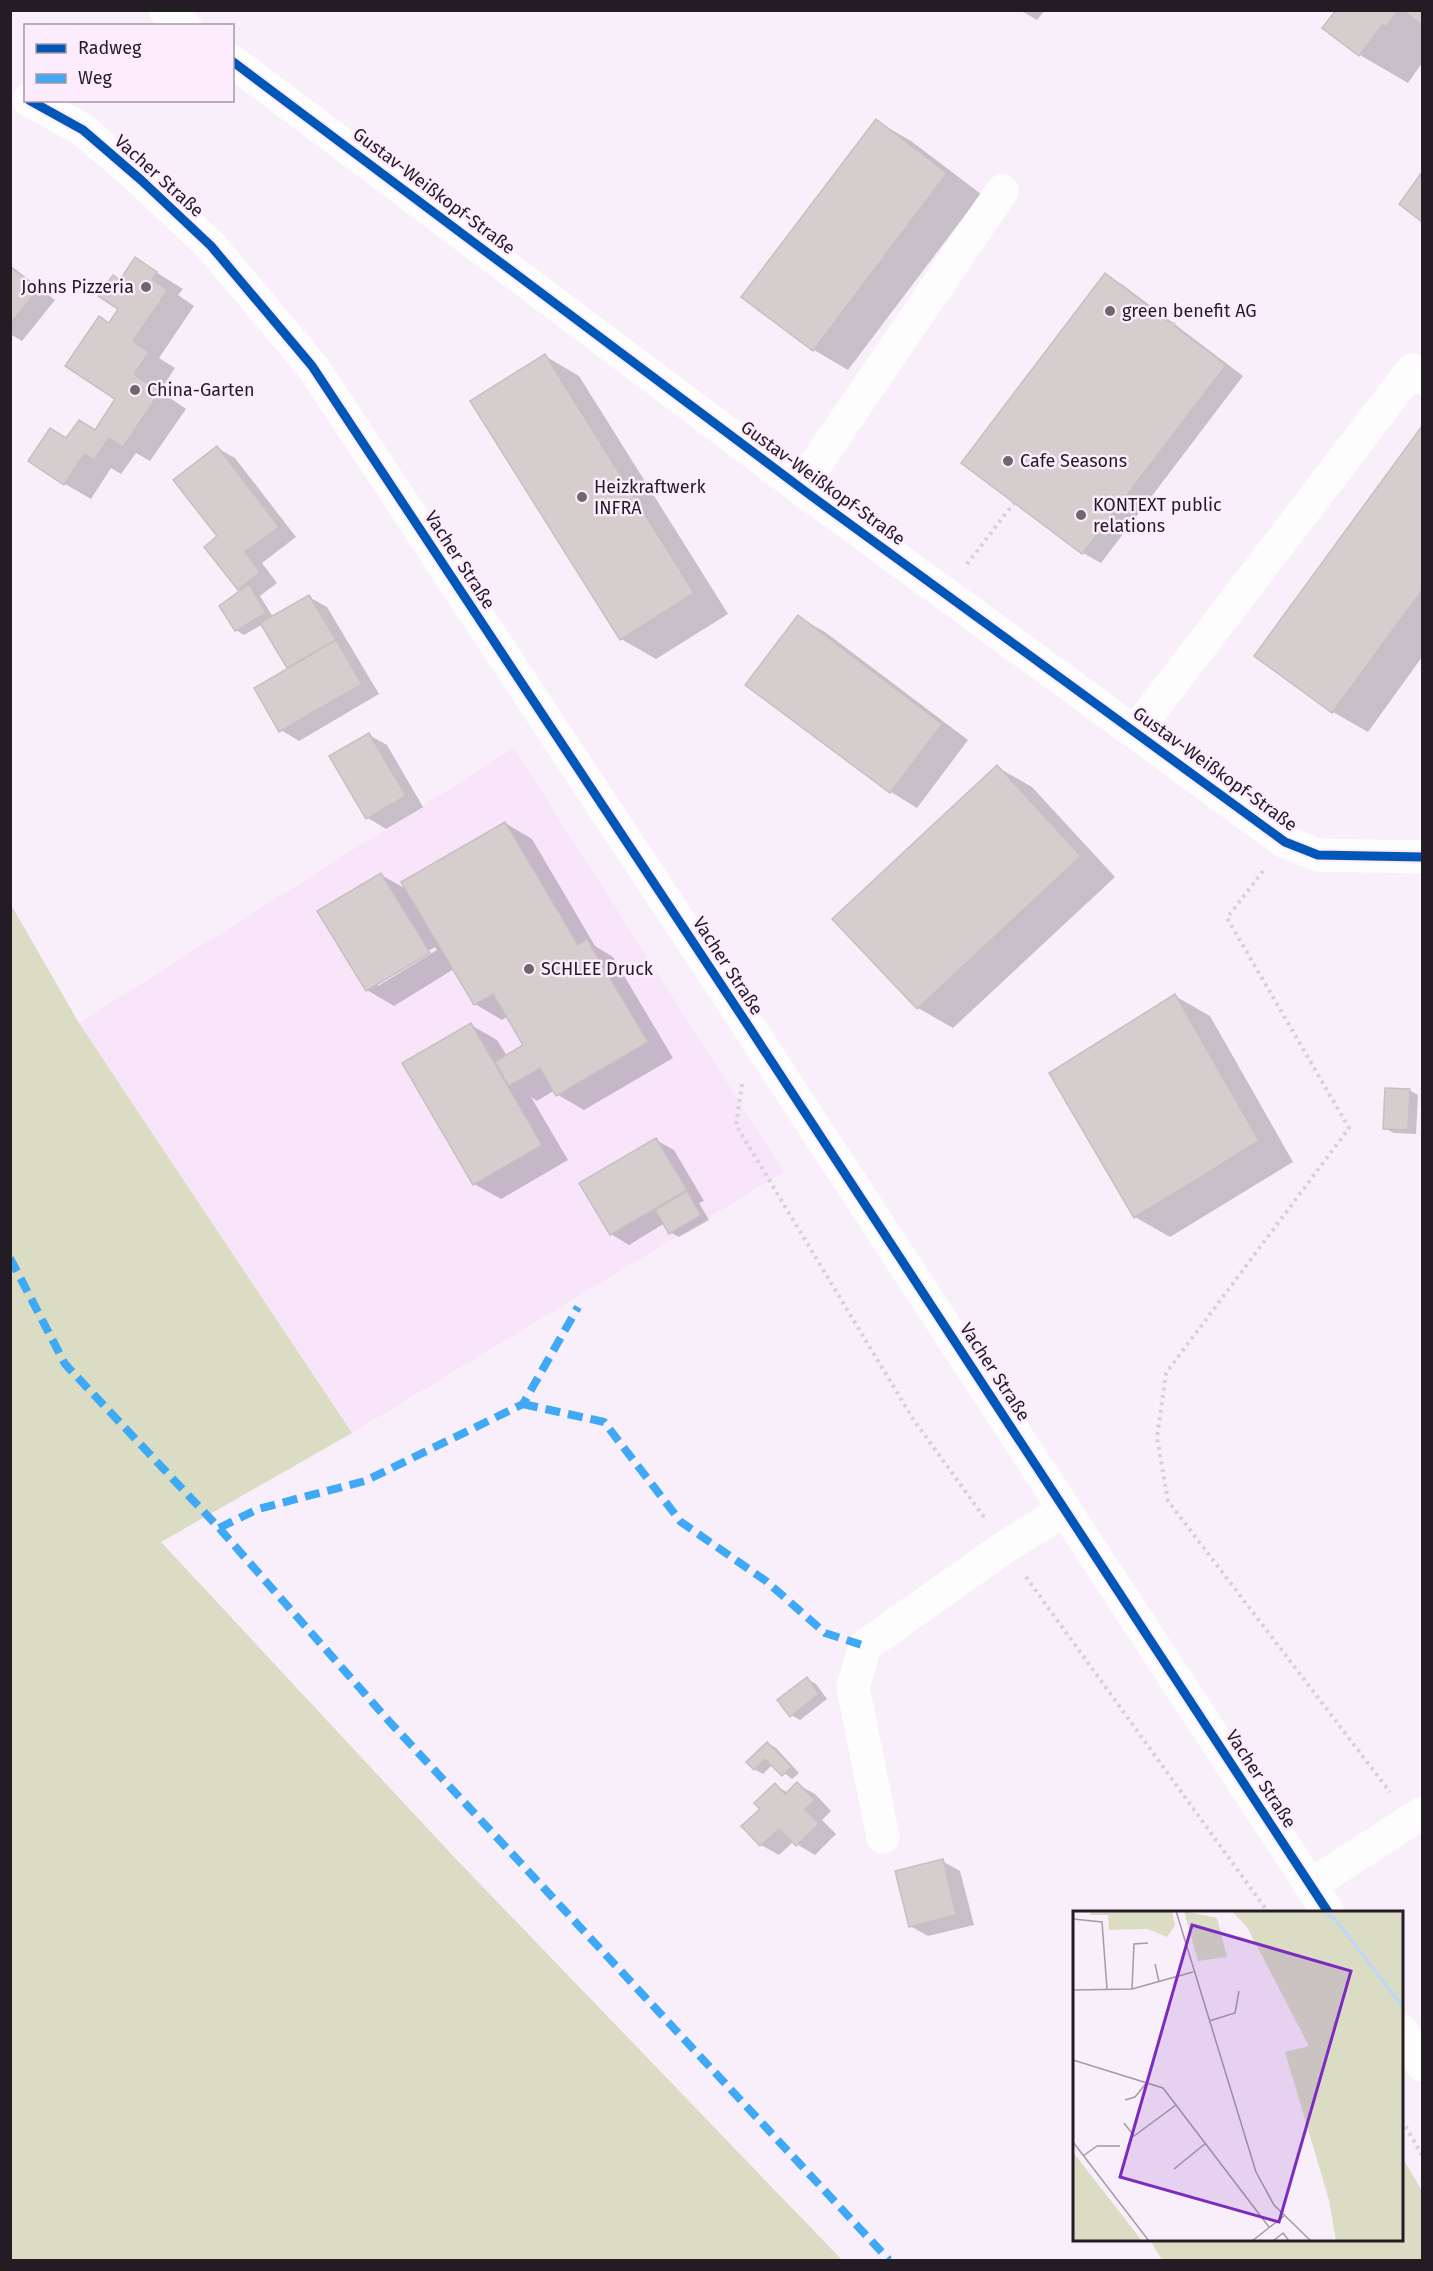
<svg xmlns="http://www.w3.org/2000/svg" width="1433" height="2271" font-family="'Fira Sans',sans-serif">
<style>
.built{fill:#f8e5fa}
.green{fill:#dadcc4}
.shadow{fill:#0003;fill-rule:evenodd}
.building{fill:#d6cdce;stroke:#c7bfc0;stroke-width:1.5}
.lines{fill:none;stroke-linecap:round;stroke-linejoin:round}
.path{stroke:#d6d1d6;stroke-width:4;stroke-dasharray:3 4.5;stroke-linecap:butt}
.minor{stroke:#fefdfe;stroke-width:33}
.quiet{stroke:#3fa9f5;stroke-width:8;stroke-dasharray:15 8;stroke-linecap:butt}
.cycleway-casing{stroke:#fdebfe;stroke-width:13}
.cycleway{stroke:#0057b8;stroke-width:9}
.poi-dot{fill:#6f666f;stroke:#fdebfe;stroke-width:2}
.labels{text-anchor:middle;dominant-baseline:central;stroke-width:5;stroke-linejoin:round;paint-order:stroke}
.street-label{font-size:18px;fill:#241c24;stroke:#fdebfe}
.poi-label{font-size:18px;fill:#241c24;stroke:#fdebfe;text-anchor:start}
.inset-river{fill:none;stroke:#c0d6f8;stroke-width:3}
.inset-road{fill:none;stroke:#a49ba4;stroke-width:1.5}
.view{fill:#7b2cbf;fill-opacity:0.15;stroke:#7b2cbf;stroke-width:3}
.inset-edge{fill:none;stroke:#241c24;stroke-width:3}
</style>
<rect width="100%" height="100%" fill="#f9effa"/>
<!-- built -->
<path class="built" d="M514,748l270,424 -432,261 -273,-410z"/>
<!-- green -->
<g class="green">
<path d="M10,903l69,120 273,410 -191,109 294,316 387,402h-831z"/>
<path d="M1402,2157l20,34v69h-260l-12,-20h252z"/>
</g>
<!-- shadow -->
<g class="shadow">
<path d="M1020,10h25l-8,10z"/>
<path d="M1338,10h84v53l-14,20 -48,-28 -36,-27z"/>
<path d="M876,121l35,20 70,53 -133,176 -34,-20z"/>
<path d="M1422,175v45l-21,-16z"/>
<path d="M135,259l48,30 -5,6 16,11 -35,52 16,10 -15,23 26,18 -36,52 -14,-8 -15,21 -10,-6 -20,31 -26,-15 2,-44 29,-9 22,-32 -8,-75 10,-15 1,-28z"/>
<path d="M10,265l45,35 -33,41 -12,-7z"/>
<path d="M1106,275l17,10 120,91 -142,187 -18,-10z"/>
<path d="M545,356l34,20 149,238 -72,45 -35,-20z"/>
<path d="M1422,428v229l-54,75 -35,-20 -76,-56z"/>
<path d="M217,448l18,10 61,79 -34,26 15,20 -17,13 13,21 36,-20 18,10 52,87 -80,47 -18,-11 8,-61 -26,-45 -19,11 -8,-5 6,-39 -3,-2 -20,-52z"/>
<path d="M798,617l27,15 143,108 -51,68 -26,-16z"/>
<path d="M369,735l18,10 36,62 -37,22 -18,-11 -37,-61z"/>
<path d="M997,767l35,20 83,90 -162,151 -35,-20z"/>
<path d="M505,823l27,16 63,107 18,11 60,101 -89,52 -26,-15 -3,-5 -18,11 -6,-4 37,63 -67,39 -27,-15 -3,-159 26,15 10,16 18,-10 -17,-30 -6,4 -27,-16 -21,-35 -60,37 -27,-16 14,-115 27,15zM435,947l2,3 -59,36v-4z"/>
<path d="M1175,996l35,20 83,146 -123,75 -35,-20z"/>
<path d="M1409,1090l9,5 -2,39 -22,-1 -9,-5z"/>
<path d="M656,1140l18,10 30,51 -5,2 10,17 -30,17 -9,-5 -5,-9 -36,22 -18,-11z"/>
<path d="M807,1679l9,5 11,15 -27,21 -9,-5z"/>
<path d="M768,1743l8,5 23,25 -7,6 -19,-15 -10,10 -9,-5z"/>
<path d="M797,1784l18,10 16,17 -9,9 14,14 -21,21 -22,-13 -14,13 -18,-10 1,-36 13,-24 13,8z"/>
<path d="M942,1861l18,10 14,54 -46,11 -18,-10z"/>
</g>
<!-- building -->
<g class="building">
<path d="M1336,10h63l-13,17 -3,-3 -24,32 -37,-28z"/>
<path d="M1403,10h19v15z"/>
<path d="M876,119l71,54 -134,178 -72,-54z"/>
<path d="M1422,172v50l-23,-18z"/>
<path d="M135,257l22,15 -5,7 16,11 -35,51 16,11 -15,22 26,18 -37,55 -14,-9 -15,22 -10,-6 -20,31 -36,-24 22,-33 16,10 13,-18 16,10 20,-31 -50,-33 34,-50 10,7 9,-14 -20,-13 15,-21 7,5z"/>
<path d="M10,267l29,22 -29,35z"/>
<path d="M1105,273l121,92 -144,189 -121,-91z"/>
<path d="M545,354l149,239 -74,47 -150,-239z"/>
<path d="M1422,426v164l-90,123 -78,-57z"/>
<path d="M217,446l62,81 -34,25 15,20 -22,18 -34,-43 13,-11 -44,-56z"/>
<path d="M249,584l17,29 -31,18 -16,-25z"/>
<path d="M309,595l27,45 -49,28 -27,-45z"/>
<path d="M798,615l144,109 -52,69 -145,-108z"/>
<path d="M336,640l26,44 -83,48 -25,-44z"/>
<path d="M369,733l37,63 -40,23 -37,-63z"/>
<path d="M997,765l84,91 -164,153 -85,-90z"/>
<path d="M505,822l73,123 9,-6 61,103 -92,54 -16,-28 -31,18 -14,-24 28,-17 -30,-51 -19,11 -73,-123z"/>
<path d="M381,873l49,80 -64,38 -49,-80z"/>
<path d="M1175,994l84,147 -125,77 -85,-145z"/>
<path d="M471,1023l71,122 -69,40 -71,-122z"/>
<path d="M1385,1088l25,1 -2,41 -25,-1z"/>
<path d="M656,1138l31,52 -77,45 -31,-52z"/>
<path d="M687,1191l14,24 -32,19 -14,-24z"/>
<path d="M807,1677l12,17 -29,23 -13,-17z"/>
<path d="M767,1742l25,25 -10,9 -17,-17 -11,11 -8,-8z"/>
<path d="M797,1782l18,18 -10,9 14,15 -23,22 -17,-17 -19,17 -19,-20 19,-17 -6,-6 21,-20 10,11z"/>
<path d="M943,1859l13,56 -47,12 -14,-56z"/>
</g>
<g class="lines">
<!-- path -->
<g class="path">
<path d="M1173,325l6,-9"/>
<path d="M967,564l47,-61"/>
<path d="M1263,871l-36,47 122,210 -183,245 -9,65 11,63 222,291"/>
<path d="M742,1084l-6,41 177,294 71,98"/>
<path d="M1026,1577l242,335"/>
<path d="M1402,2120l20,35"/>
</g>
<!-- minor -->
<g class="minor">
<path d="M165,10l20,16"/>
<path d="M232,61l578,434 475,347 33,13 104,2"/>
<path d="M29,100l54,30 58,50 70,66 101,120 437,661 579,885"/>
<path d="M800,487l202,-296"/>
<path d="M1135,732l277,-362 10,8"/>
<path d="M883,1837l-30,-150 12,-41 140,-99 60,-37"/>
<path d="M1311,1885l111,-72"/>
<path d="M1402,2031l20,34"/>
</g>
<!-- quiet -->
<g class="quiet">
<path d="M10,1258l55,106 154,164 168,191 502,541"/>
<path d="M523,1404l81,18 77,100 85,59 59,52 40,13"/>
<path d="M219,1528l39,-19 107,-28 158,-77 55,-97"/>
</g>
<defs>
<g id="cycleway">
<path d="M232,61l578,434 475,347 33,13 104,2"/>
<path d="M29,100l54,30 58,50 70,66 101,120 437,661 579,885"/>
</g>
</defs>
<!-- cycleway casing -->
<use href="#cycleway" class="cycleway-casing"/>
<!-- cycleway -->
<use href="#cycleway" class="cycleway"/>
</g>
<!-- markers -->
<g class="poi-dot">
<circle cx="146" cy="287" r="6"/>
<circle cx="1110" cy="311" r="6"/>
<circle cx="135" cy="390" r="6"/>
<circle cx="1008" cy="461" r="6"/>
<circle cx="582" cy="497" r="6"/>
<circle cx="1081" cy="515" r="6"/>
<circle cx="529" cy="969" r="6"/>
</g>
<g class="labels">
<!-- street labels -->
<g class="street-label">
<text transform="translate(159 176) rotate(42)">Vacher Straße</text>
<text transform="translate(434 191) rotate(37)">Gustav-Weißkopf-Straße</text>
<text transform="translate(823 483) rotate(36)">Gustav-Weißkopf-Straße</text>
<text transform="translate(460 560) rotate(57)">Vacher Straße</text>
<text transform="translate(1215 769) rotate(36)">Gustav-Weißkopf-Straße</text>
<text transform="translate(728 966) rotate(57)">Vacher Straße</text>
<text transform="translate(995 1372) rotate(57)">Vacher Straße</text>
<text transform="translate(1261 1779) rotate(57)">Vacher Straße</text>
</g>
<!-- poi labels -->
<g class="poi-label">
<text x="134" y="287" text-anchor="end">Johns Pizzeria</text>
<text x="1122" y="311">green benefit AG</text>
<text x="147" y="390">China-Garten</text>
<text x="1020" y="461">Cafe Seasons</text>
<text x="594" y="487">Heizkraftwerk<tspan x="594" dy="21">INFRA</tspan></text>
<text x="1093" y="505">KONTEXT public<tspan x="1093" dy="21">relations</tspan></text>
<text x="541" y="969">SCHLEE Druck</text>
</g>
</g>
<!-- overview -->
<g transform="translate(1073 1911)">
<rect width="330" height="330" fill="#f9effa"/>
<path d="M18,0h81l3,14 -8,12 -20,-8 -38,1 -1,-15h-18zM111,0l33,7 10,39 -29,4zM159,0h171v330h-67l-7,-41 -44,-148 24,-6 -62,-119zM0,241l69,89h-69z" fill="#dadcc4"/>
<path class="inset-river" d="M248,0l13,7 69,89"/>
<path class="inset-road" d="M103,0l80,261 18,33 37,36M0,8l29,3 5,67M82,53l4,18M59,78l2,-45 14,-1M0,79l59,-1 61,-17M136,110l26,-8 4,-22M0,149l90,28 106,139M52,189l10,-3 12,-15M51,212l10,13 42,-31M0,231l76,99M10,245l14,-10h23M101,258l32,-26M179,330l32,-25M200,330l10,-8 6,8"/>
<path class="view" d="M119,14l159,46 -72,251 -159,-45z"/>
<rect width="330" height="330" class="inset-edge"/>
</g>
<!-- border -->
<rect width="1433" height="2271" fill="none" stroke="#241c24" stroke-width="24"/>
<!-- legend -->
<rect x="24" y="24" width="210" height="78" fill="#fdebfe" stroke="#a698a7" stroke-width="1.5"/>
<rect x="36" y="44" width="30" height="9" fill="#0057b8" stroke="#a698a7" stroke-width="1.5"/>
<text x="78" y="54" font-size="18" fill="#241c24">Radweg</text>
<rect x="36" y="74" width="30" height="9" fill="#3fa9f5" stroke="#a698a7" stroke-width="1.5"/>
<text x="78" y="84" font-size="18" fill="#241c24">Weg</text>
</svg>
